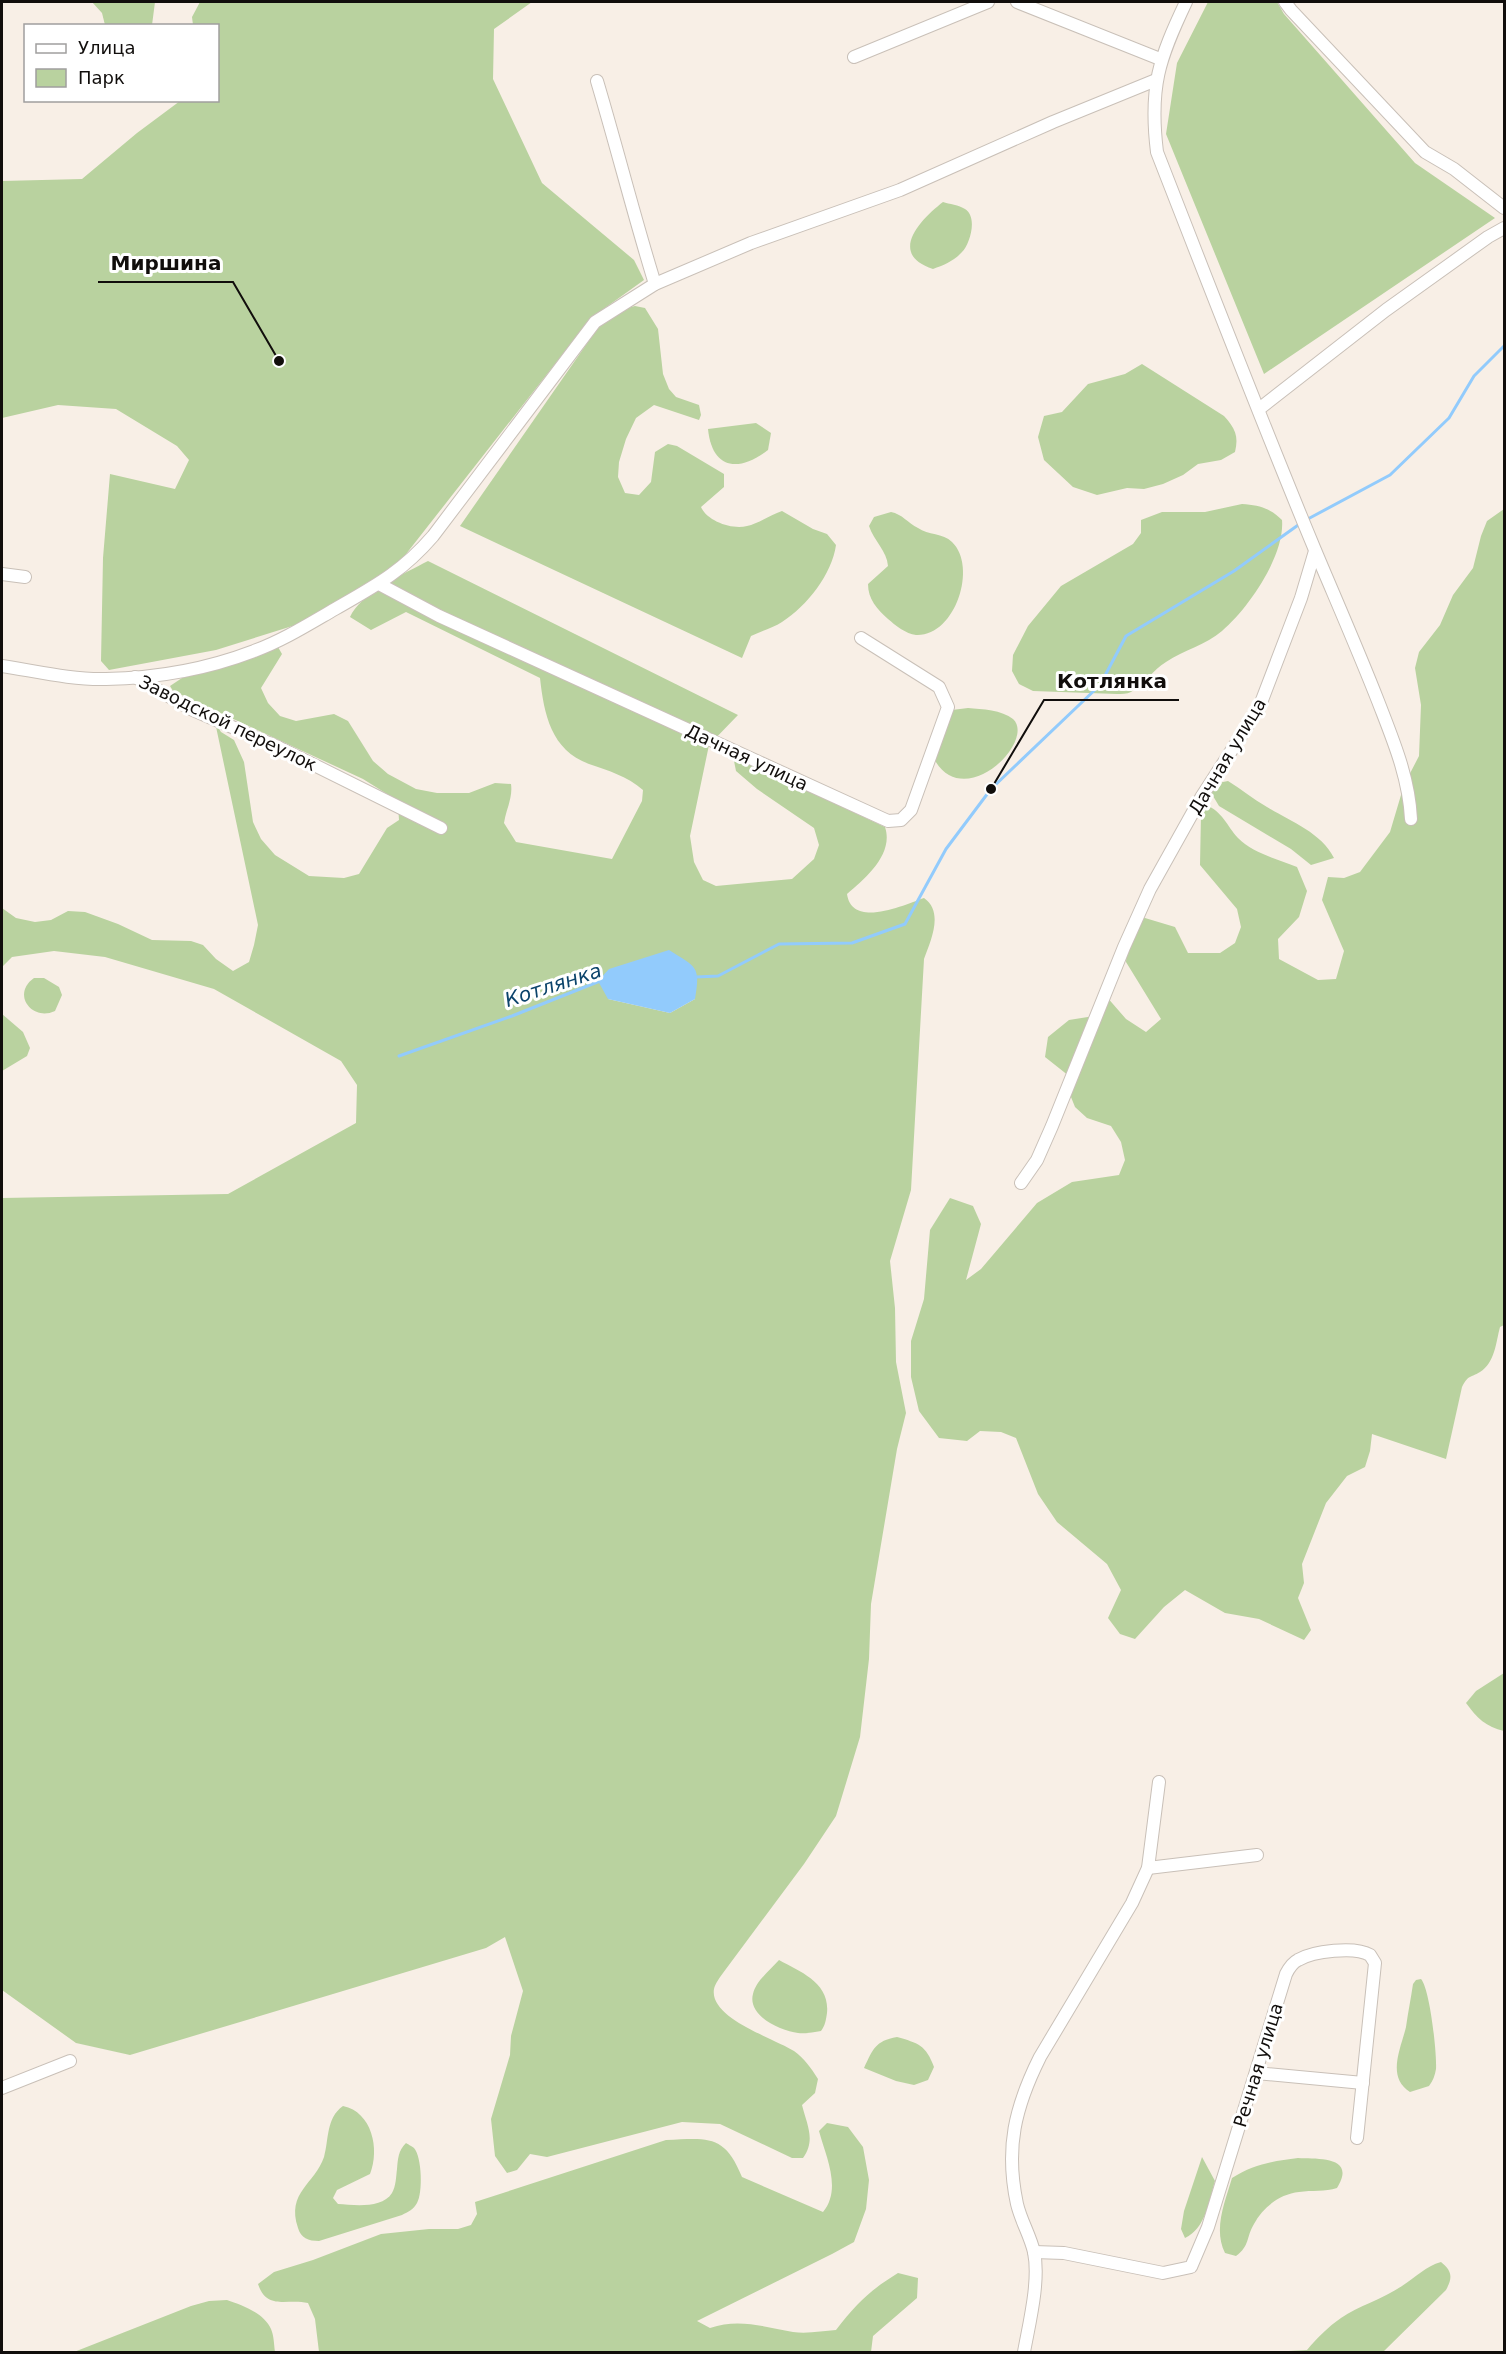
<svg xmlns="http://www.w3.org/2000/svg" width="1506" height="2354" font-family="'DejaVu Sans',sans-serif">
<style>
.green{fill:#b9d29f;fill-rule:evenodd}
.water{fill:#92cbfc}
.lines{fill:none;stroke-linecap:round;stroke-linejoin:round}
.stream{stroke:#92cbfc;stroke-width:3}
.minor-casing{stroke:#c9c0b8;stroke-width:14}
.minor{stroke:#fff;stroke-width:12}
.labels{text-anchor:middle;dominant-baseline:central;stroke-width:6;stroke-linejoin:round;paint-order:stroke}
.street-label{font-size:18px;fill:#110e0c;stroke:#fff}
.water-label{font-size:20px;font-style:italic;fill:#0c446b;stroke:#fff}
.leader{fill:none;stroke:#110e0c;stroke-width:2}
.callout-dot{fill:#110e0c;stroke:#fff;stroke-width:2}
.callout-label{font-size:20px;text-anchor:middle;font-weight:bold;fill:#110e0c;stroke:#fff;stroke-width:6;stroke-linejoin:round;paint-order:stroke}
</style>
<rect width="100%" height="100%" fill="#f8efe6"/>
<!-- green -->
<g class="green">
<path d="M92,2h63l-3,23h-47l-3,-12z"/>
<path d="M200,2h332l-38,27 -1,50 49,104 92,77 10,20 -53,38 -192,245 -97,60 -86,27 -107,20 -8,-9 2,-103 7,-84 65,15 14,-29 -12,-14 -61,-37 -58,-4 -56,13v-237l80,-2 55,-46 43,-32 38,-1v-74l-25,-1 -1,-8z"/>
<path d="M1208,2h69l7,12 131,149 80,55 -231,156 -98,-240 11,-71z"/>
<path d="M943,202c6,2 16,3 22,7 13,8 5,35 -3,43 -8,9 -18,13 -29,17 -46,-15 -12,-50 10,-67z"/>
<path d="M635,306l10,2 13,21 5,45 6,15 7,8 23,8 2,10 -2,5 -45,-15 -18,13 -10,21 -7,23 -1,15 7,16 14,2 12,-13 4,-30 13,-8 9,2 47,28v13l-23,20c6,14 31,23 46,19 11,-2 23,-11 35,-15l31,18 14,5 9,11c-4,29 -29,61 -54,77 -9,6 -21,9 -31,14l-9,22 -282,-132 144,-207 15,-9z"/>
<path d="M1142,364l82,52c11,12 15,20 11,36l-14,8 -23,4 -15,11 -20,9 -19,5 -17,-1 -30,7 -24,-8 -29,-27 -6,-23 6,-21 18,-4 26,-28 37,-10z"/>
<path d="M756,423l15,10 -3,17c-30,23 -56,19 -60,-21z"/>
<path d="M1242,504c17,1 28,4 40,16 3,35 -33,88 -60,111 -16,14 -38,19 -56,31 -13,8 -23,23 -35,30 -4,2 -10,2 -14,2l-84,-3 -14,-7 -7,-13 1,-16 15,-29 33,-40 72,-42 8,-11v-13l21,-8h43z"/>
<path d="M1504,509v816l-4,2c-4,15 -5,36 -20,45 -10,6 -12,3 -18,15l-16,72 -74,-25 -2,17 -5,16 -18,9 -21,27 -24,61 2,19 -6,15 13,32 -7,10 -45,-21 -34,-6 -40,-23 -21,17 -29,32 -15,-5 -12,-16 13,-28 -14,-26 -50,-42 -19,-28 -22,-56 -15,-6 -21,-1 -13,10 -28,-3 -20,-27 -8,-34v-36l13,-42 6,-69 20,-32 23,8 8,18 -15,56 15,-11 56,-66 35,-21 47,-7 6,-15 -4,-18 -10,-16 -24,-8 -12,-11 -6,-15v-16l-24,-19 3,-20 21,-17 25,-4 12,-20 20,23 20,13 15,-13 -35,-57 2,-33 5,-10 12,-1 30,9 13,26h32l15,-10 6,-16 -4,-18 -37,-44 1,-51 5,-9c16,6 21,21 32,33 15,15 39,21 59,29l10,24 -8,26 -21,22 1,20 39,21 18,-1 8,-28 -22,-51 6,-23 16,1 16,-6 30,-40 14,-47 15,-29 2,-51 -6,-37 4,-16 21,-27 13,-30 20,-27 8,-32 6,-15z"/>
<path d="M891,512c11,2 17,11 27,16 10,7 25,5 34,14 26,25 3,95 -36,93 -10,-1 -21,-10 -28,-16 -11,-10 -20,-20 -20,-35l20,-18c-1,-15 -14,-25 -19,-40l5,-9z"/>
<path d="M428,561l310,154 -29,30 -19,91 4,26 9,18 13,6 76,-7 22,-20 5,-14 -5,-17 -57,-39 -21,-18 -3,-15 152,71c9,27 -19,51 -38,67 5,35 57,11 77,4 20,14 7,42 0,61l-13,231 -21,71 5,47 1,54 10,51 -9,36 -26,155 -2,55 -9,78 -24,79 -32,48 -81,109c-3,4 -8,11 -9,16 -5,29 61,50 80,62 11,8 17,17 24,28l-3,14 -13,12c5,20 14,35 1,53h-11l-72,-34 -38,-2 -135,35 -17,-3 -13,16 -10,3 -12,-17 -4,-37 19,-64 1,-19 12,-45 -18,-54 -19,11 -356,107 -54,-12 -74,-53v-792l226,-4 128,-71 1,-38 -16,-24 -127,-72 -109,-32 -51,-6 -42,6 -10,10v-59l14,10 19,4 16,-2 17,-9 17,1 33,12 34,16 39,1 12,4 13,14 17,12 16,-9 5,-17 4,-20 -43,-203 6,10 13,8 10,22 9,60 8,17 14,16 34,21 35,2 15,-4 28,-46 12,-8 -1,-15 -11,-11 -24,-15 -190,-88 -3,-5 12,-8 96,-31 4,7 -21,34 7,15 12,13 16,5 38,-7 14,7 25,40 15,13 28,15 21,4h32l26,-10 16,1c2,14 -5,25 -7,39l12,19 96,17 30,-58 1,-11c-16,-14 -34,-19 -54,-26 -38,-14 -45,-50 -49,-86l-134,-66 -35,18 -21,-13c10,-23 55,-44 78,-56zM608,999h87l-25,14z"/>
<path d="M968,708c14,1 34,2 45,11 24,22 -52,98 -81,36l20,-45z"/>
<path d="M1228,781c13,8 25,18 39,26 22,14 54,25 67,51l-23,7 -20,-16 -72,-43 -9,-15 3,-7z"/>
<path d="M34,978h10l15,9 3,8 -7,16c-23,11 -44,-17 -21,-33z"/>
<path d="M2,1014l21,18 7,16 -3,8 -25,15z"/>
<path d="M1504,1673v58c-18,-4 -27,-13 -38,-28l10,-12z"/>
<path d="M779,1960c22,12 51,23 48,53 -1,7 -2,13 -6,18 -7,1 -16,3 -23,2 -17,-2 -51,-17 -45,-39 3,-13 17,-24 26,-34z"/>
<path d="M1421,1979c9,10 16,75 15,90 -1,6 -3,12 -7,17l-19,6c-24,-15 -9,-44 -4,-65 2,-15 5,-29 7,-43l3,-4z"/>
<path d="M897,2037c21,6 29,8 37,30l-6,13 -14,5 -18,-4 -32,-13c9,-19 11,-27 33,-31z"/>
<path d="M343,2106c29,6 37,43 27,68l-33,16 -4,8 5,6c16,1 44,5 54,-11 4,-7 4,-16 5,-24 1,-10 1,-18 9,-26 0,0 7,4 8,5 8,9 9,45 3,55 -3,6 -9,9 -15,12l-83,26c-11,0 -18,-3 -21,-13 -12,-36 17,-44 26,-71 5,-18 2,-39 19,-51z"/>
<path d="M827,2123l21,4 15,20 6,33 -3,29 -12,33 -22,12 -135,67 13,7c29,-10 54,-1 83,4 14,2 30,-1 43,-2 21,-27 33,-39 62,-57l20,5 -1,20 -44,38 -2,16h-552l-4,-33 -7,-16c-21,-5 -41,8 -50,-19l16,-12 39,-12 68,-26 48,-5h29l13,-4 6,-11 -2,-12 191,-62c42,-2 59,-6 76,37l81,35c19,-23 3,-55 -4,-81z"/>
<path d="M1202,2157l13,24c-6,20 -9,47 -30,57l-4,-9 3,-18z"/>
<path d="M1298,2158c20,1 59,-2 39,30 -12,4 -25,2 -38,4 -19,2 -36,15 -45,32 -8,13 -4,22 -18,32l-11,-3c-12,-24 0,-51 7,-75 22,-14 42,-17 66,-20z"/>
<path d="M1441,2262c11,9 12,15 5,28l-63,62h-114l38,-2c10,-12 21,-23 34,-32 17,-12 42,-19 61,-32 14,-9 24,-20 39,-24z"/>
<path d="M227,2300c15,5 37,13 44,29 3,7 3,16 4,23h-201l117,-46 18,-5z"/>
</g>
<!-- water -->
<path class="water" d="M669,950c27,17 32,16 26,49l-25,14 -62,-14 -10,-18 11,-12z"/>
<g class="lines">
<!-- stream -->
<g class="stream">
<path d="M1306,520l84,-45 59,-57 25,-42 30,-30"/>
<path d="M696,977l22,-1 61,-32 73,-1 53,-19 41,-75 45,-60 109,-104 26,-49 108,-65 67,-48"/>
<path d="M399,1056l113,-40 88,-35"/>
</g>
<defs>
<g id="minor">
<path d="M1017,2l143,57"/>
<path d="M1186,2c-27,57 -37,85 -29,150 52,133 103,266 158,398 21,50 43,100 63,151 15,39 31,76 33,118"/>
<path d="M1285,2l6,8 134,142 29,17 50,39"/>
<path d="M854,57l134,-55"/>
<path d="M597,81c20,67 37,135 58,203"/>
<path d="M1259,409l127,-99 102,-73 16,-9"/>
<path d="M2,574l23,3"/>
<path d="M379,584l60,32 449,205 13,-1 10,-10 37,-103 -9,-20 -78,-49"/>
<path d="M2,666c33,5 70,14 104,13 50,-1 101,-10 148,-28 28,-10 55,-27 81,-42 40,-23 67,-37 98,-73l162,-214 60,-38 96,-41 149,-53 153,-68 103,-42"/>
<path d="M135,677l56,32 89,39 161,80"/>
<path d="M1021,1183l16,-23 15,-34 72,-179 26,-58 52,-93 57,-88 42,-110 14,-47"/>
<path d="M1148,1868l109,-13"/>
<path d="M1256,2073l107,10"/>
<path d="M2,2088l68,-27"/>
<path d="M1034,2252l30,1 99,20 28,-6 17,-40 78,-253c3,-6 6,-11 12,-14 15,-9 57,-14 72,-5l5,8 -18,175"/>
<path d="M1024,2352c5,-28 16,-71 10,-100 -4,-17 -13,-31 -17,-48 -12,-56 -2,-97 23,-147l92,-154 16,-35 11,-86"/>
</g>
</defs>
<!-- minor casing -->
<use href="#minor" class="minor-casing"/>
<!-- minor -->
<use href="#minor" class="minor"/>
</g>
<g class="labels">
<!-- street labels -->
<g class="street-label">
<text transform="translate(228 723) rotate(26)">Заводской переулок</text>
<text transform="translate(1227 756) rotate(-59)">Дачная улица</text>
<text transform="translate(747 757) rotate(25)">Дачная улица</text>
<text transform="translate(1258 2065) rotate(-73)">Речная улица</text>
</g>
<!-- water labels -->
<g class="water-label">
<text transform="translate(553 985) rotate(-18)">Котлянка</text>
</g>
</g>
<!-- callouts -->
<path class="leader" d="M279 361L233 282H98M991 789L1044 700H1179"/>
<g class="callout-dot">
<circle cx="279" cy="361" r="6"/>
<circle cx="991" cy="789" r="6"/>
</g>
<g class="callout-label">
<text x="166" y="270">Миршина</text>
<text x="1112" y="688">Котлянка</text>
</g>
<!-- border -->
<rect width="1506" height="2354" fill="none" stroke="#110e0c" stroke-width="6"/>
<!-- legend -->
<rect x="24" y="24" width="195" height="78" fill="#ffffff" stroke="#a09f9e" stroke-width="1.5"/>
<rect x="36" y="44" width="30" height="9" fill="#ffffff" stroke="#a09f9e" stroke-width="1.5"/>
<text x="78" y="54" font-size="18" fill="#110e0c">Улица</text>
<rect x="36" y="69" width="30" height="18" fill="#b9d29f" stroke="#a09f9e" stroke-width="1.5"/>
<text x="78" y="84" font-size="18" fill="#110e0c">Парк</text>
</svg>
